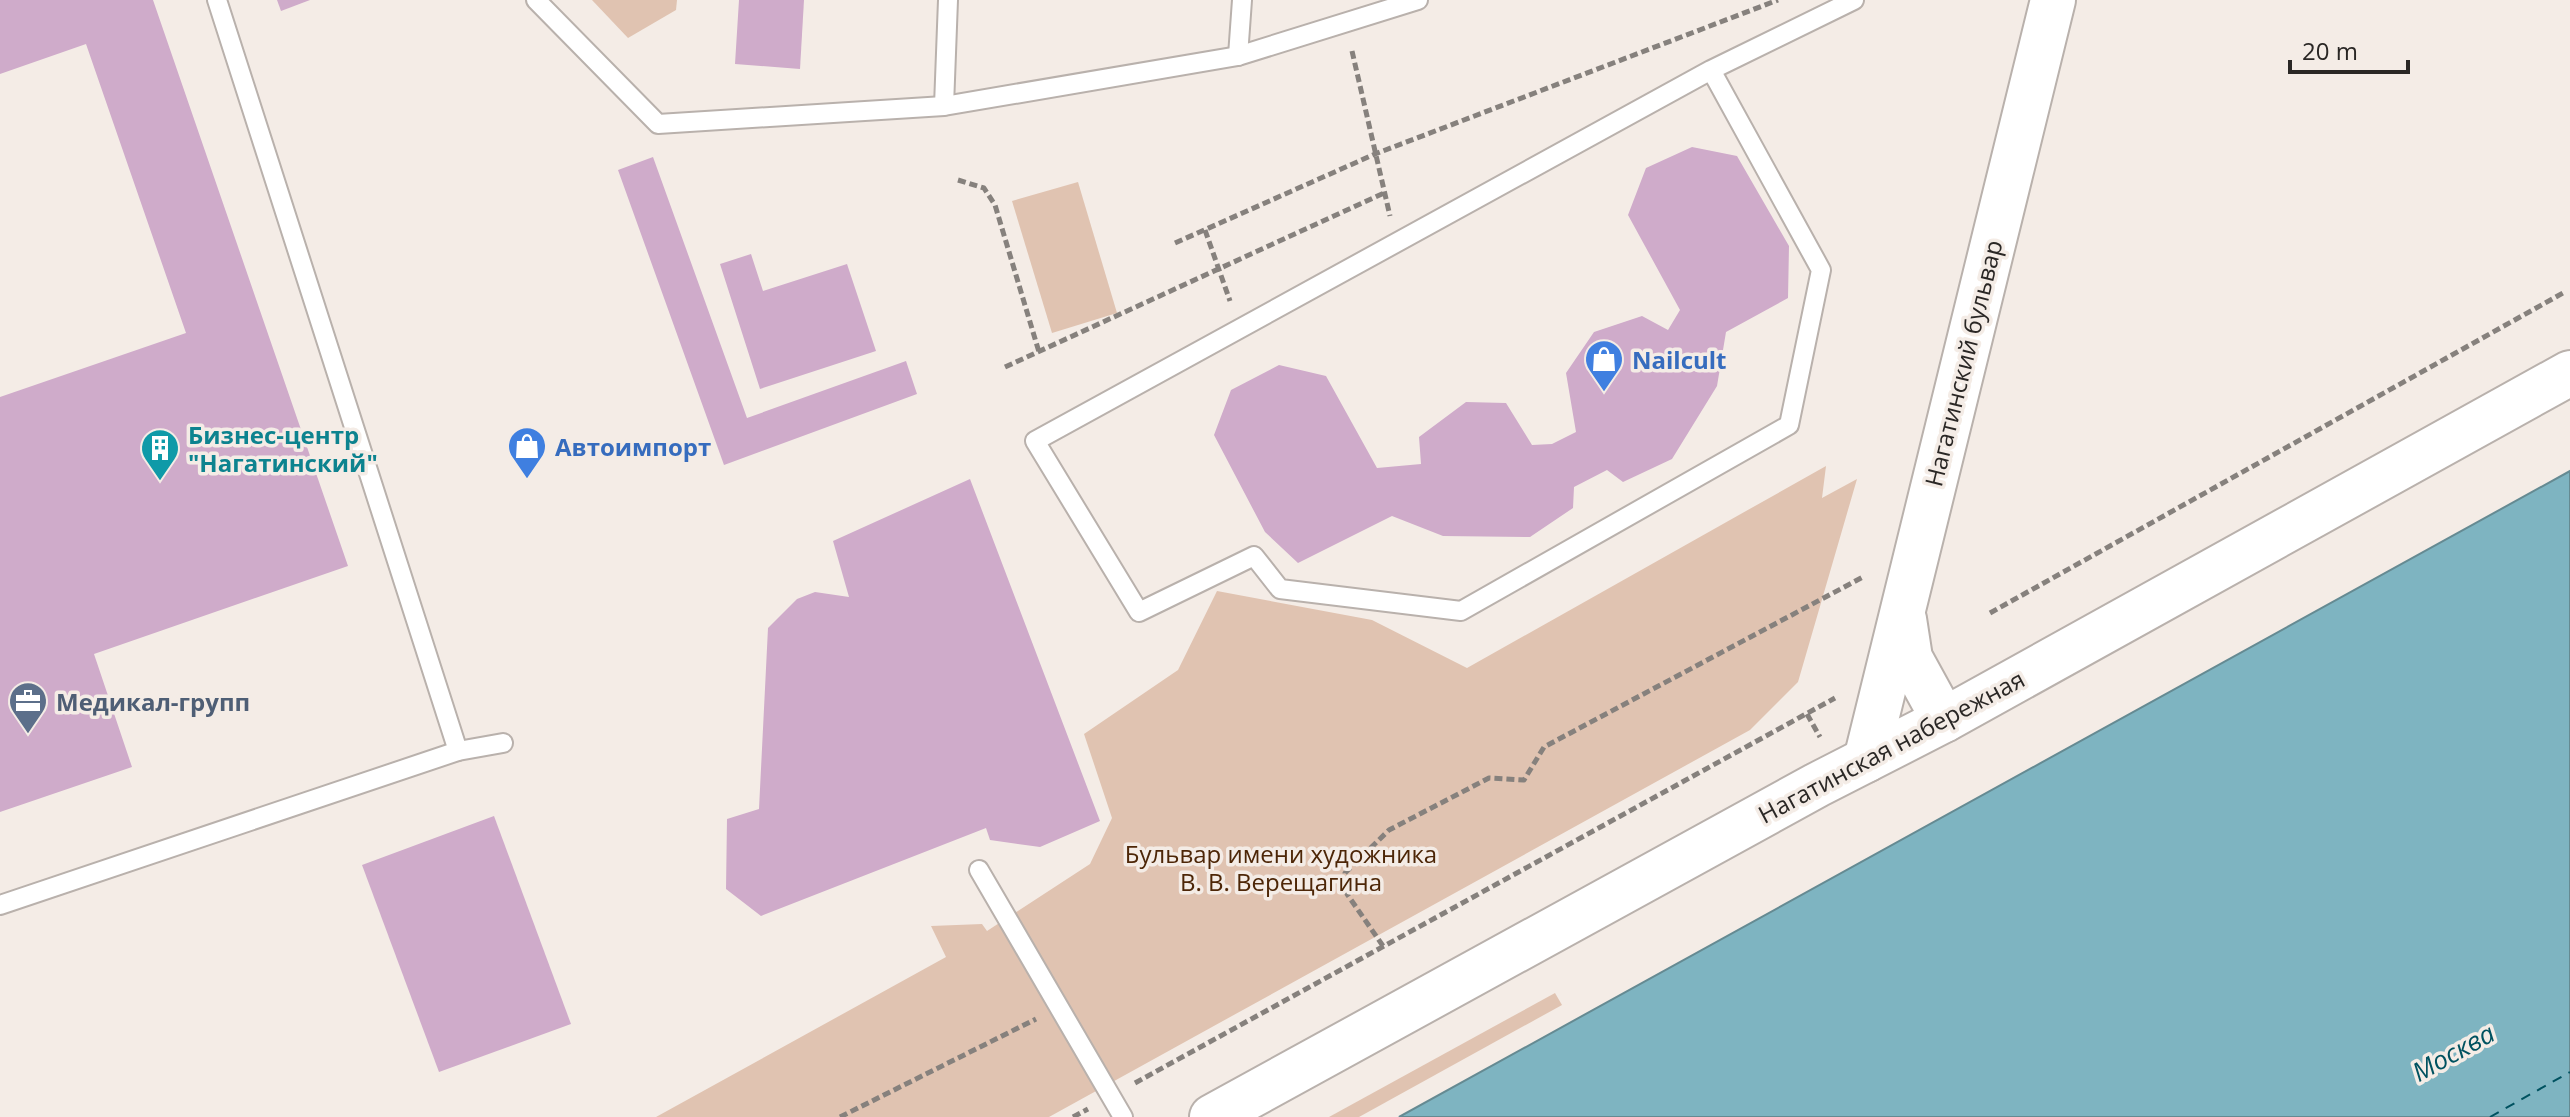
<svg xmlns="http://www.w3.org/2000/svg" width="2570" height="1117" font-family="'Open Sans',sans-serif">
<style>
.green{fill:#e0c3b1}
.water{fill:#7eb4c1;stroke:#658a92;stroke-width:2}
.lines{fill:none;stroke-linecap:round;stroke-linejoin:round}
.ferry{stroke:#005260;stroke-width:2;stroke-dasharray:10 8;stroke-linecap:butt}
.building{fill:#cfabca}
.lane-casing{stroke:#b9b1ac;stroke-width:22}
.secondary-casing{stroke:#b9b1ac;stroke-width:48}
.path{stroke:#86817d;stroke-width:5;stroke-dasharray:8 4;stroke-linecap:butt}
.lane{stroke:#fff;stroke-width:18}
.secondary{stroke:#fff;stroke-width:44}
.labels{text-anchor:middle;dominant-baseline:central;stroke-width:7;stroke-linejoin:round;paint-order:stroke}
.shop-label{font-size:24px;font-weight:bold;fill:#366cbe;stroke:#f4ece6;text-anchor:start}
.street-label{font-size:24px;fill:#2a2725;stroke:#f4ece6}
.culture-label{font-size:24px;font-weight:bold;fill:#0d838f;stroke:#f4ece6;text-anchor:start}
.service-label{font-size:24px;font-weight:bold;fill:#4e5e75;stroke:#f4ece6;text-anchor:start}
.park-label{font-size:24px;fill:#4d2607;stroke:#f4ece6}
.water-label{font-size:26px;font-style:italic;fill:#005260;stroke:#f4ece6}
</style>
<rect width="100%" height="100%" fill="#f4ece6"/>
<!-- green -->
<g class="green">
<path d="M592,0h85l-1,10 -48,28z"/>
<path d="M1078,182l39,131 -65,20 -40,-132z"/>
<path d="M1826,466l-4,32 35,-19 -59,203 -48,48 -701,387h-393l290,-160 -15,-31 51,-2 5,7 103,-67 22,-46 -28,-84 94,-64 39,-79 155,29 95,48z"/>
<path d="M1555,993l7,12 -203,112h-30z"/>
</g>
<!-- water -->
<path class="water" d="M2570,471v646h-1171z"/>
<g class="lines">
<!-- ferry -->
<path class="ferry" d="M2490,1117l80,-45"/>
</g>
<!-- building -->
<g class="building">
<path d="M0,0h153l195,566 -254,88 38,113 -132,45v-415l186,-64 -100,-289 -86,30z"/>
<path d="M277,0h33l-29,11z"/>
<path d="M739,0h65l-4,69 -65,-5z"/>
<path d="M1692,147l45,9 52,90 -1,52 -62,34 -9,54 -45,73 -49,23 -16,-12 -33,17 -1,21 -43,29 -87,-1 -51,-20 -94,47 -33,-31 -51,-97 17,-45 48,-25 47,11 51,92 44,-4 -2,-27 47,-35 40,1 26,42 20,-1 24,-12 -10,-59 28,-41 48,-16 26,14 12,-20 -52,-95 18,-47z"/>
<path d="M653,157l94,261 159,-57 11,33 -193,71 -106,-295z"/>
<path d="M751,254l12,37 84,-27 29,87 -116,38 -40,-125z"/>
<path d="M970,479l130,342 -60,26 -50,-7 -4,-12 -225,88 -35,-27 1,-70 32,-10 9,-181 29,-29 18,-7 34,5 -16,-56z"/>
<path d="M494,816l77,208 -132,48 -77,-207z"/>
</g>
<g class="lines">
<defs>
<g id="lane">
<path d="M217,0l241,751"/>
<path d="M536,0l122,124 286,-18 294,-50 180,-56"/>
<path d="M1238,56l4,-56"/>
<path d="M1711,70l110,200 -32,155 -328,186 -181,-22 -26,-33 -115,56 -104,-171 676,-371 143,-70"/>
<path d="M944,106l4,-106"/>
<path d="M979,870l144,247"/>
<path d="M0,905l458,-154 45,-8"/>
</g>
<g id="secondary">
<path d="M1904,619l6,39 34,62"/>
<path d="M1866,760l187,-760"/>
<path d="M1212,1117l605,-332 127,-65 626,-347"/>
</g>
</defs>
<!-- lane casing -->
<use href="#lane" class="lane-casing"/>
<!-- secondary casing -->
<use href="#secondary" class="secondary-casing"/>
<!-- path -->
<g class="path">
<path d="M1352,51l38,165"/>
<path d="M958,180l26,8 11,17 44,147"/>
<path d="M1205,230l25,71"/>
<path d="M1175,243l200,-89 403,-154"/>
<path d="M1005,367l379,-174"/>
<path d="M1990,613l573,-320"/>
<path d="M1807,714l13,23"/>
<path d="M1383,946l-36,-52 -2,-21 44,-43 100,-52 35,2 20,-33 319,-170"/>
<path d="M1135,1083l700,-385"/>
<path d="M840,1117l196,-98"/>
<path d="M1073,1117l15,-8"/>
</g>
<!-- lane -->
<use href="#lane" class="lane"/>
<!-- secondary -->
<use href="#secondary" class="secondary"/>
</g>
<!-- icons -->
<defs>
<symbol id="shop-pin" viewBox="-11 -11 22 30"><path d="M0 17L-7.5 6A9.5 9.5 0 1 1 7.5 6Z" fill="#3f7fe0" stroke="#f4ece6"/><path d="M-5-2.5h2.3a2.7 3.5 0 0 1 5.4 0H5L5.5 6h-11ZM-1.5-2.5h3a1.5 2.3 0 0 0-3 0Z" fill="#fff"/></symbol>
<symbol id="building-pin" viewBox="-11 -11 22 30"><path d="M0 17L-7.5 6A9.5 9.5 0 1 1 7.5 6Z" fill="#0f9aa8" stroke="#f4ece6"/><path d="M-4-6H4V6H1V3H-1V6H-4ZM-2.5-4.3h1.7v1.8h-1.7ZM.8-4.3h1.7v1.8H.8ZM-2.5-1h1.7V.8h-1.7ZM.8-1h1.7V.8H.8Z" fill="#fff"/></symbol>
<symbol id="office-pin" viewBox="-11 -11 22 30"><path d="M0 17L-7.5 6A9.5 9.5 0 1 1 7.5 6Z" fill="#5c6f8a" stroke="#f4ece6"/><path d="M-6-3h4V-5.5h4V-3h4V5H-6ZM-1-4.5V-3h2v-1.5ZM-6 0V1H6V0Z" fill="#fff"/></symbol>
</defs>
<g fill-rule="evenodd">
<use href="#shop-pin" x="1582" y="337" width="44" height="60"/>
<use href="#shop-pin" x="505" y="424" width="44" height="60"/>
<use href="#building-pin" x="138" y="426" width="44" height="60"/>
<use href="#office-pin" x="6" y="679" width="44" height="60"/>
</g>
<g class="labels">
<!-- shop labels -->
<g class="shop-label">
<text x="1632" y="359">Nailcult</text>
<text x="555" y="446">Автоимпорт</text>
</g>
<!-- street labels -->
<g class="street-label">
<text transform="translate(1963 363) rotate(-76)">Нагатинский бульвар</text>
<text transform="translate(1891 746) rotate(-28)">Нагатинская набережная</text>
</g>
<!-- culture labels -->
<g class="culture-label">
<text x="188" y="434">Бизнес-центр<tspan x="188" dy="28">"Нагатинский"</tspan></text>
</g>
<!-- service labels -->
<g class="service-label">
<text x="56" y="701">Медикал-групп</text>
</g>
<!-- park labels -->
<g class="park-label">
<text x="1281" y="853">Бульвар имени художника<tspan x="1281" dy="28">В. В. Верещагина</tspan></text>
</g>
<!-- water labels -->
<g class="water-label">
<text transform="translate(2453 1052) rotate(-29)">Москва</text>
</g>
</g>
<!-- scale -->
<path d="M2290 60v12h118v-12" fill="none" stroke="#2a2725" stroke-width="4"/>
<text x="2302" y="60" font-size="24" fill="#2a2725" stroke="#f4ece6" stroke-width="6" paint-order="stroke">20 m</text>
</svg>
